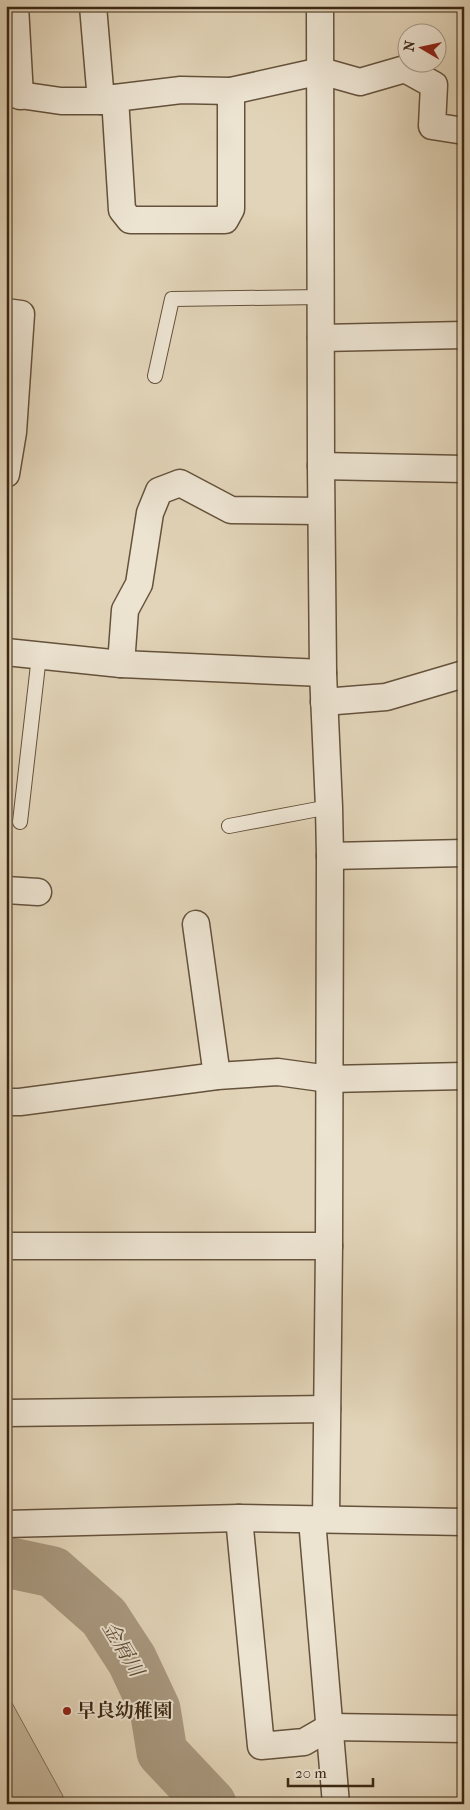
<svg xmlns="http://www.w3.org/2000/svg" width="470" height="1810" font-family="'IM FELL French Canon','Noto Serif JP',serif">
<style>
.green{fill:#c6b79c;stroke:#806f58}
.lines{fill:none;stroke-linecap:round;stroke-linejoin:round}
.river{stroke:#a99980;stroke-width:51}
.lane-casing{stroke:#65523c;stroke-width:16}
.street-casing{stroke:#65523c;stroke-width:29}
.lane{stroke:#ece3d1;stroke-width:14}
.street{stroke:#ece3d1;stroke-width:26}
.poi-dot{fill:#8f2418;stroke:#ece3d1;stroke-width:2}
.labels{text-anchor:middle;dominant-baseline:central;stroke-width:4;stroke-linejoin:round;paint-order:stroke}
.poi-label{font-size:19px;font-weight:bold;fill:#3b2713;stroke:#ece3d1;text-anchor:start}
.water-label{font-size:20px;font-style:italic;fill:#5c4934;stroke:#ece3d1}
</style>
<rect width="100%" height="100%" fill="#e2d4b8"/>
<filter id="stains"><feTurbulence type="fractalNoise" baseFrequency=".004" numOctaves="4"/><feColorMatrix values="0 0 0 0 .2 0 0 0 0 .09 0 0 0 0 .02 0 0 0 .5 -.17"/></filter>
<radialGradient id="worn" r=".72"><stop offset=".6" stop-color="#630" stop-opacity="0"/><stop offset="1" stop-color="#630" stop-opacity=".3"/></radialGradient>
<!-- green -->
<path class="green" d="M6,1692l57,104 -1,8h-56z"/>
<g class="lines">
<!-- river -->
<path class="river" d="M6,1562l47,10 51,45 28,43 23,49 7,43 49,52"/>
<defs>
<g id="lane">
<path d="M155,376l17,-77 148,-2"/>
<path d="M20,822l19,-166"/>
<path d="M229,826l100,-19"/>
</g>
<g id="street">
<path d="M15,6l5,90"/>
<path d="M93,6l8,95"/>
<path d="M320,6l1,460 2,207 6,134 1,49 -1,390 -3,273"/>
<path d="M6,93l55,8h40l14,-3 66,-8 50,1 90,-20 39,11 45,-13 29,16 -2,41 32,5"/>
<path d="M115,98l7,112 8,10h95l6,-11v-118"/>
<path d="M6,312l15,2 -8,118 -7,42"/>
<path d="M321,338l143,-3"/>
<path d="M321,466l143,3"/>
<path d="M6,652l115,12 202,9"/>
<path d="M121,664l4,-54 14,-26 11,-71 9,-22 21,-8 51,27 90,1"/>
<path d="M324,702l62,-5 78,-23"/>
<path d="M330,856l134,-3"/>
<path d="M6,890l32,2"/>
<path d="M196,924l21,152"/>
<path d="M6,1102h14l197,-26 61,-4 51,7 135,-3"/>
<path d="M6,1246h323"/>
<path d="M6,1413l321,-4"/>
<path d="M239,1518l22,228 43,-4 26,-15 134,2"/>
<path d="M312,1520l24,284"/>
<path d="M6,1524l233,-6 225,4"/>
</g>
</defs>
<!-- lane casing -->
<use href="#lane" class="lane-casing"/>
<!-- street casing -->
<use href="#street" class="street-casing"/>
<!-- lane -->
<use href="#lane" class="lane"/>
<!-- street -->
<use href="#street" class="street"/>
</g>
<!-- markers -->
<circle class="poi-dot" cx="67" cy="1711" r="5"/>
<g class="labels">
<!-- poi labels -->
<g class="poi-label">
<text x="77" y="1711">早良幼稚園</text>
</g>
<!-- water labels -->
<g class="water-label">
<text transform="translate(123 1649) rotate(59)">金屑川</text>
</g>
</g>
<!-- margin -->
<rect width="470" height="1810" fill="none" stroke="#e2d4b8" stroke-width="25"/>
<rect x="8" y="8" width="455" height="1795" fill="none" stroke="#3b2713" stroke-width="2.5"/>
<rect x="12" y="12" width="445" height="1785" fill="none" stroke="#3b2713"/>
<!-- north arrow -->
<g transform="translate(422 48) rotate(279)"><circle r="24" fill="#ece3d1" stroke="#a59885"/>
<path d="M0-4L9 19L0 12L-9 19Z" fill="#8f2418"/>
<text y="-8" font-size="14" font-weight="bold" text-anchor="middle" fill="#3b2713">N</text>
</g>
<!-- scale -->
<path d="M288 1778v8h85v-8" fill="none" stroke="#3b2713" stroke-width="2.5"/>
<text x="295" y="1778" font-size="15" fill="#3b2713" stroke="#ece3d1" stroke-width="4" paint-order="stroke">20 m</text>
<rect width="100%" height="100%" filter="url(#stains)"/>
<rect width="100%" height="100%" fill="url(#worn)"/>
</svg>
